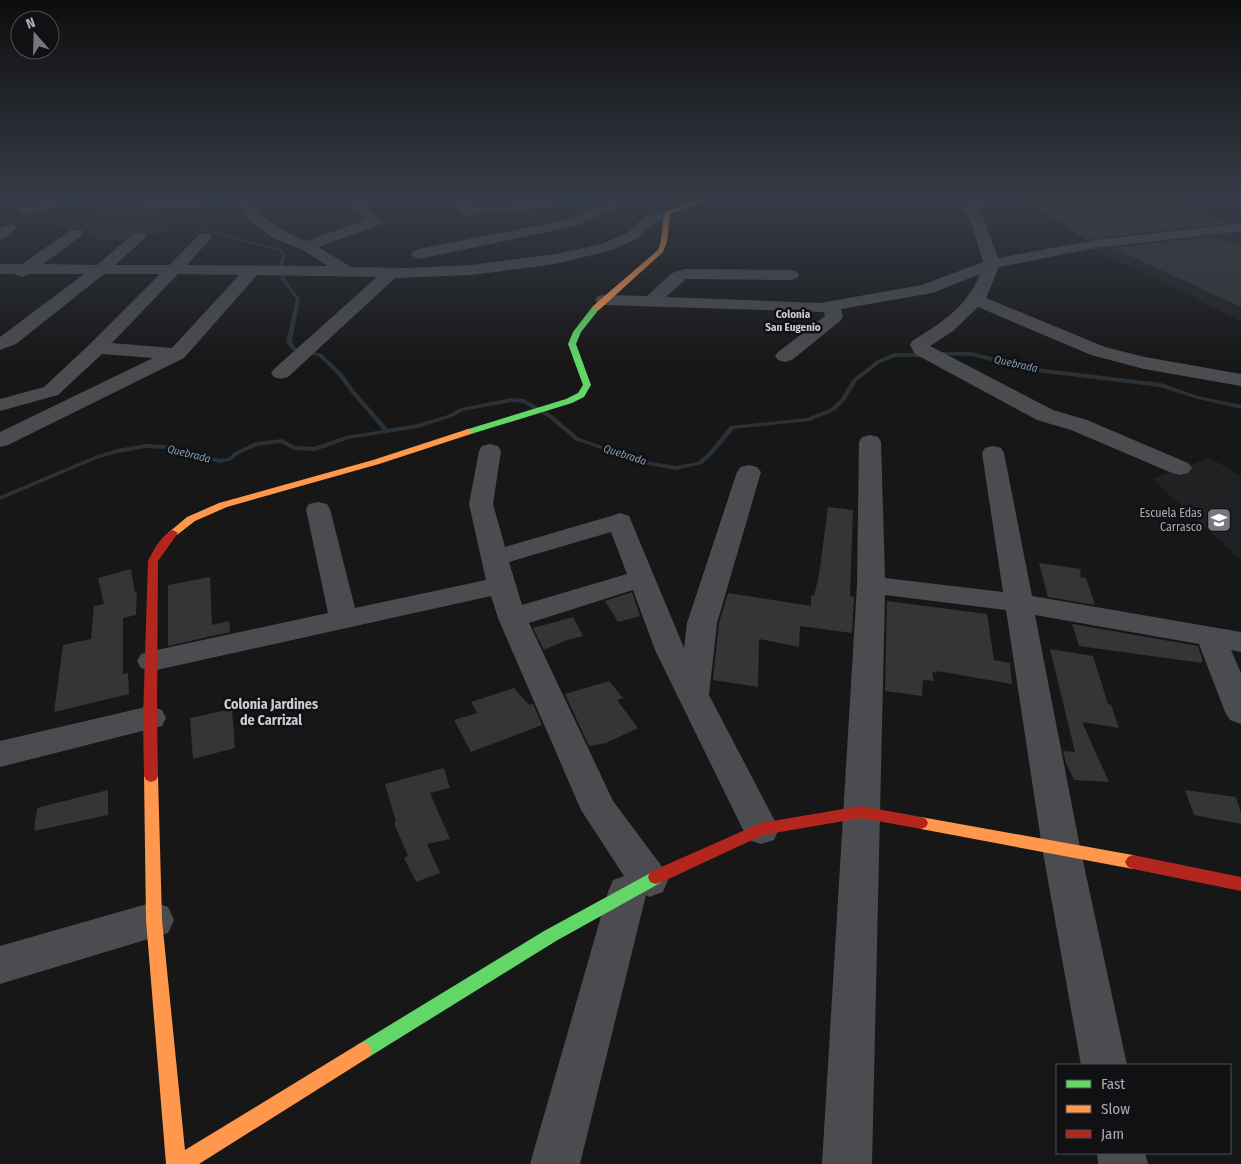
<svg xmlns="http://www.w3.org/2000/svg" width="1241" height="1164" font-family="'Fira Sans Condensed',sans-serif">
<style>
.built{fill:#212123}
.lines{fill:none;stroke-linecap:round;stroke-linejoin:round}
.stream{fill:#2a3239;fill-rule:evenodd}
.building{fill:#353536}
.street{fill:#4b4c50;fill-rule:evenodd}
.fast{fill:#63d668;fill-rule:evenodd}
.slow{fill:#ff974d;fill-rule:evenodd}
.jam{fill:#b3261e;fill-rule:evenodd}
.labels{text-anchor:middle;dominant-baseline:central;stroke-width:5;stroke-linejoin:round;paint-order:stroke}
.far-neighbourhood-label{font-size:11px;font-weight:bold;fill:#c9ccd4;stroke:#111113}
.far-water-label{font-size:11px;font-style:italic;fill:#7f9bb3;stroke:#111113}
.poi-label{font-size:12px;fill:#a8adb8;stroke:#111113;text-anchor:end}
.neighbourhood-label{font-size:14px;font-weight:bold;fill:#c9ccd4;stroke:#111113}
</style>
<rect width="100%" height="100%" fill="#171717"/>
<!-- built -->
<g class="built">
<path d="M135,204l29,2 -7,29 -32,5 -30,1 -13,-9 -11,-5h-20z"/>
<path d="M1241,230v91l-152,-74z"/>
<path d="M1210,458l31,18v84l-89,-81z"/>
</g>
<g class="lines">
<!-- stream -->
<g class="stream">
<path d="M0,219l87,3 2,1 2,7 11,6 87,-10 92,23 5,6c-8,23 2,27 14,44l-8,43 4,6 26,6 20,19 13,18 33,38 29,-5 31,-9 13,-7 50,-10 13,1 28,16 27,23 67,23 30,5 22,-4 11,-10 21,-26 77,-8 23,-9 10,-9 13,-21 23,-18 18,-8h31l3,2 -3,2h-30l-15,6 -23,18 -13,21 -10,9 -24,10 -76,8 -21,25 -11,10 -26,6 -33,-6 -68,-24 -27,-23 -25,-14 -12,-1 -48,9 -11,6 -34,11 -69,11 -34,12 -21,-1 -13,-7 -24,3 -18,8 -7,6 -12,3 -56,-14 -18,-1 -28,5 -19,5 -99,42v-4l95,-40 22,-7 29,-5 18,1 56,14 8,-1 7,-6 21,-10 26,-3 13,7 19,1 32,-11 37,-6 -32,-37 -13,-18 -20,-19 -26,-6 -6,-8 10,-43c-13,-17 -22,-22 -14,-44l-3,-4 -90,-23 -88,10 -13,-6 -3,-8 -85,-3z"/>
<path d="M937,352h34l65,16 125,15 37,13 43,9v4l-47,-11 -34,-11 -124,-15 -65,-16 -36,-1 -1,-1z"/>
</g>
</g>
<!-- building -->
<g class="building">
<path d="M1025,199h146l57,24 -142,17z"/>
<path d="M1214,236l27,10v61l-128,-59z"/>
<path d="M828,507l25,3 -3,86 4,1 -2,36 -52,-7 -1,21 -40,-8 -1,48 -45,-7 6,-57 9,-30 83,13v-11l3,1 5,-21z"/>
<path d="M1039,563l42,6 -1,8 6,1 9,27 -47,-8z"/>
<path d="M131,569l4,23 2,-1 -1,24 -13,3v56l5,-1 1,21 -75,18 9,-67 28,-6 3,-33 10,-2 -6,-26z"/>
<path d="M210,577l2,48 17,-4 1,11 -62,14v-61z"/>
<path d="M632,592l8,24 -22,6 -13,-21z"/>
<path d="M887,601l100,13 7,46 16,3 2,21 -75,-13v2l-5,-1 2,9 -11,-1 -1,16 -37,-5z"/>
<path d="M573,617l10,19 -16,4 -23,10 -11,-22z"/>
<path d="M1072,624l126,22 4,12v5l-123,-17z"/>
<path d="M1050,649l43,7 15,48 3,1 8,23 -37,-6 27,60 -35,-2 -8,-17 -3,-12 12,1z"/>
<path d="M609,681l14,17 -6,2 21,28 -32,15 -17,3 -24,-52z"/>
<path d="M514,688l15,17 4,-1 9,21 -71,27 -17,-32 23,-7 -6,-11z"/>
<path d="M232,709l3,39 -42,11 -3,-41z"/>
<path d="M444,768l6,20 -20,5 20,46 -23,5 13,29 -24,9 -12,-24 4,-2 -14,-33 2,-1 -11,-38z"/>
<path d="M108,790v25l-74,16 3,-23z"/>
<path d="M1185,790l51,7 5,15v12l-47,-9z"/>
</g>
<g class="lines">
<!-- street -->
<g class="street">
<path d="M57,199h24l-2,3 -54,13 -7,-4 2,-3z"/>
<path d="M117,199l49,2 83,-2c14,22 34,33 57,42l59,-21 -17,-21h14l19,23 -2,3 -61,22 33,20 56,1 64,-3 84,-11 47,-10 25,-11 18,-17 21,-5 7,4 -2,3 -16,4 -18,17 -25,11 -57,14 -84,11 -76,3 -107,99 -7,2 -7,-2 -3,-4 3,-4 103,-92 -120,-2 -73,83 -176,87 -8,2v-15l153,-74 -51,-4 -44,41 -58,16v-12l44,-12 46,-43 70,-70h-56l-88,70 -16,6v-13l84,-63h-54l-8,3 -7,-3h-15v-10h22l49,-34h10l2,3 -2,3 -38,28 54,1 37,-32h10l2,3 -2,3 -29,26h54l31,-31h10l2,3 -25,28 141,1 -27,-17 -28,-11 -26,-20 -9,-15c-40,5 -79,9 -119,-1zM178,274l61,1 -67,73 -60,-5z"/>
<path d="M453,199h14l5,8 78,-8h49l-7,4 -124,12 -5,-1z"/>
<path d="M617,199l7,4 -2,3 -47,20 -156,33 -5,-2 -3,-3 3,-3 5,-2 147,-29z"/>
<path d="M976,199h17l-15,10 6,10 14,39 97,-18 146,-17v8l-146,17 -96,19 -13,31 119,49 40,10 96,17v12l-97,-17 -53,-14 -113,-48 -25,24 -23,15 123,64 34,10 101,43 4,5 -4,5 -8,2 -8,-2 -101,-43 -34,-10 -122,-66 -5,-9 2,-4c29,-18 55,-34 68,-67l-48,19 -91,16 2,8 -3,4 -48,39 -7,2 -7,-2 -3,-4 3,-4 47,-36 -1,-4 -220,-7 -6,-1 -3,-4 3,-4 6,-1 43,1 25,-23 13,-4 106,1 6,2 2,3 -2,3 -6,2 -105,-1 -20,18 154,6 102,-18 61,-23 -13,-43 -7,-11z"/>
<path d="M10,224l5,1 2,3 -12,10 -5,1v-11z"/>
<path d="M870,435l8,2 3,5 4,136 118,14 -21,-139 3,-5 8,-2 8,2 3,5 28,143 209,36v20l-10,-2 10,23v51l-11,-4 -5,-8 -26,-68 -164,-29 45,232 47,218h-46l-39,-218 -36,-237 -121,-15 -13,569h-50l35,-579 2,-143 3,-5z"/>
<path d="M490,444l8,2 3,5 -8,53 12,43 106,-31 9,-3 9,3 55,132 3,-25 50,-151 4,-5 8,-2 8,2 4,5 -44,151 -8,72 70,134 -5,11 -13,4 -13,-4 -93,-190 -22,-60 -104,33 84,178 50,67 5,12 -5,12 -14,5 -3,-2 -66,269h-50l78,-272 5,-12 11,-4 -43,-66 -83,-192 -7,-22 -339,75 -11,-3 -4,-7 4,-7 11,-3 176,-38 -22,-104 3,-5 9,-2 9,2 3,5 25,99 131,-28 -17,-76 10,-53 3,-5zM611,532l16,42 -105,31 -13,-43z"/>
<path d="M150,706l12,4 4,8 -4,8 -162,41v-26z"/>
<path d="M154,902l14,5 6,13 -6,13 -168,51v-38z"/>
<path d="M1097,1153h48l3,11h-50z"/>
</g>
<!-- fast -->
<g class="fast">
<path d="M593,306l7,2 -19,24 -5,12 15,41 -7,12 -12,6 -101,31h-6v-4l101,-31 12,-6 5,-8 -15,-41 5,-12z"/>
<path d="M656,870l6,2 2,5 -2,5 -106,59 -187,116 -6,3 -6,-3 -3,-6 3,-6 187,-114z"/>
</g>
<!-- slow -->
<g class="slow">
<path d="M699,199h8l-37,15 -3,28 -4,10 -64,58h-6v-4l65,-56c6,-12 2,-26 8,-38z"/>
<path d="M468,429l3,1v4l-92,30 -152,43 -32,14 -18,14h-8l-1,-2 19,-16 32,-14 154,-43z"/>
<path d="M151,770l5,2 2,4 4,144 23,230 172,-105 6,-3 6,3 3,6 -3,6 -170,107h-33l-20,-244 -2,-144 2,-4z"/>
<path d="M921,817l212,38 5,2 3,5 -3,5 -5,2 -212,-40 -5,-2 -2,-4 2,-4z"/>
</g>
<!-- jam -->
<g class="jam">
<path d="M173,530l5,3 -20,28 -1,157 1,58 -2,4 -5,2 -5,-2 -2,-4 -1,-58 5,-157c5,-10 14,-27 25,-31z"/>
<path d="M861,806l60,11 5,2 2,4 -2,4 -5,2 -60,-11 -98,17 -101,47 -6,2 -6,-2 -2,-5 2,-5 111,-49z"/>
<path d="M1133,855l108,22v14l-108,-22 -5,-2 -3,-5 3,-5z"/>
</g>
</g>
<!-- sky -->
<linearGradient id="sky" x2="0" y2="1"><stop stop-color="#0d0d0d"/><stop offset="0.55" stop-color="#363c47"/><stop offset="1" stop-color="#363c47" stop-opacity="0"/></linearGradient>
<rect width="1241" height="362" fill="url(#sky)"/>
<!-- icons -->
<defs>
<symbol id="school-square" viewBox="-11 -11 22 22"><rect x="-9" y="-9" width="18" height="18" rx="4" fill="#757880" stroke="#111113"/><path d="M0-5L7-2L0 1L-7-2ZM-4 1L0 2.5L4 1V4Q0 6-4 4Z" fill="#fff"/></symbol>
</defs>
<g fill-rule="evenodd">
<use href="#school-square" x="1205" y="506" width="28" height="28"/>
</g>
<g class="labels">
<!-- far-neighbourhood labels -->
<g class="far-neighbourhood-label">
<text x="793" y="314">Colonia<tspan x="793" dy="13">San Eugenio</tspan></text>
</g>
<!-- far-water labels -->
<g class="far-water-label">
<text transform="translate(1016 364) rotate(13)">Quebrada</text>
<text transform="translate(189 454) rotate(14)">Quebrada</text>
<text transform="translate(625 455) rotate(18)">Quebrada</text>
</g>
<!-- poi labels -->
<g class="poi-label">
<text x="1202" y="513">Escuela Edas<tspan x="1202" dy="14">Carrasco</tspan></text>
</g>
<!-- neighbourhood labels -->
<g class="neighbourhood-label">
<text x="271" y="704">Colonia Jardines<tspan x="271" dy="16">de Carrizal</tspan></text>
</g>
</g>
<!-- legend -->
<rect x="1056" y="1064" width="175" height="90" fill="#111113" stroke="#4d4f55"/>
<rect x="1066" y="1080" width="25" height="8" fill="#63d668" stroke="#4d4f55"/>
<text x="1101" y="1089" font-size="15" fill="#a8adb8">Fast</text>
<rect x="1066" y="1105" width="25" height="8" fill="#ff974d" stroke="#4d4f55"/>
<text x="1101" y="1114" font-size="15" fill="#a8adb8">Slow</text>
<rect x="1066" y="1130" width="25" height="8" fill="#b3261e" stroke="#4d4f55"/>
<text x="1101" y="1139" font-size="15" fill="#a8adb8">Jam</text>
<!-- north arrow -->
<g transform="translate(35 35) rotate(340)"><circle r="24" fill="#111113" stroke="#4d4f55"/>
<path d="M0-4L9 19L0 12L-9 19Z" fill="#757880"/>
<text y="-8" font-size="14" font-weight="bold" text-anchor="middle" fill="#a8adb8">N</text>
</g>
</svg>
